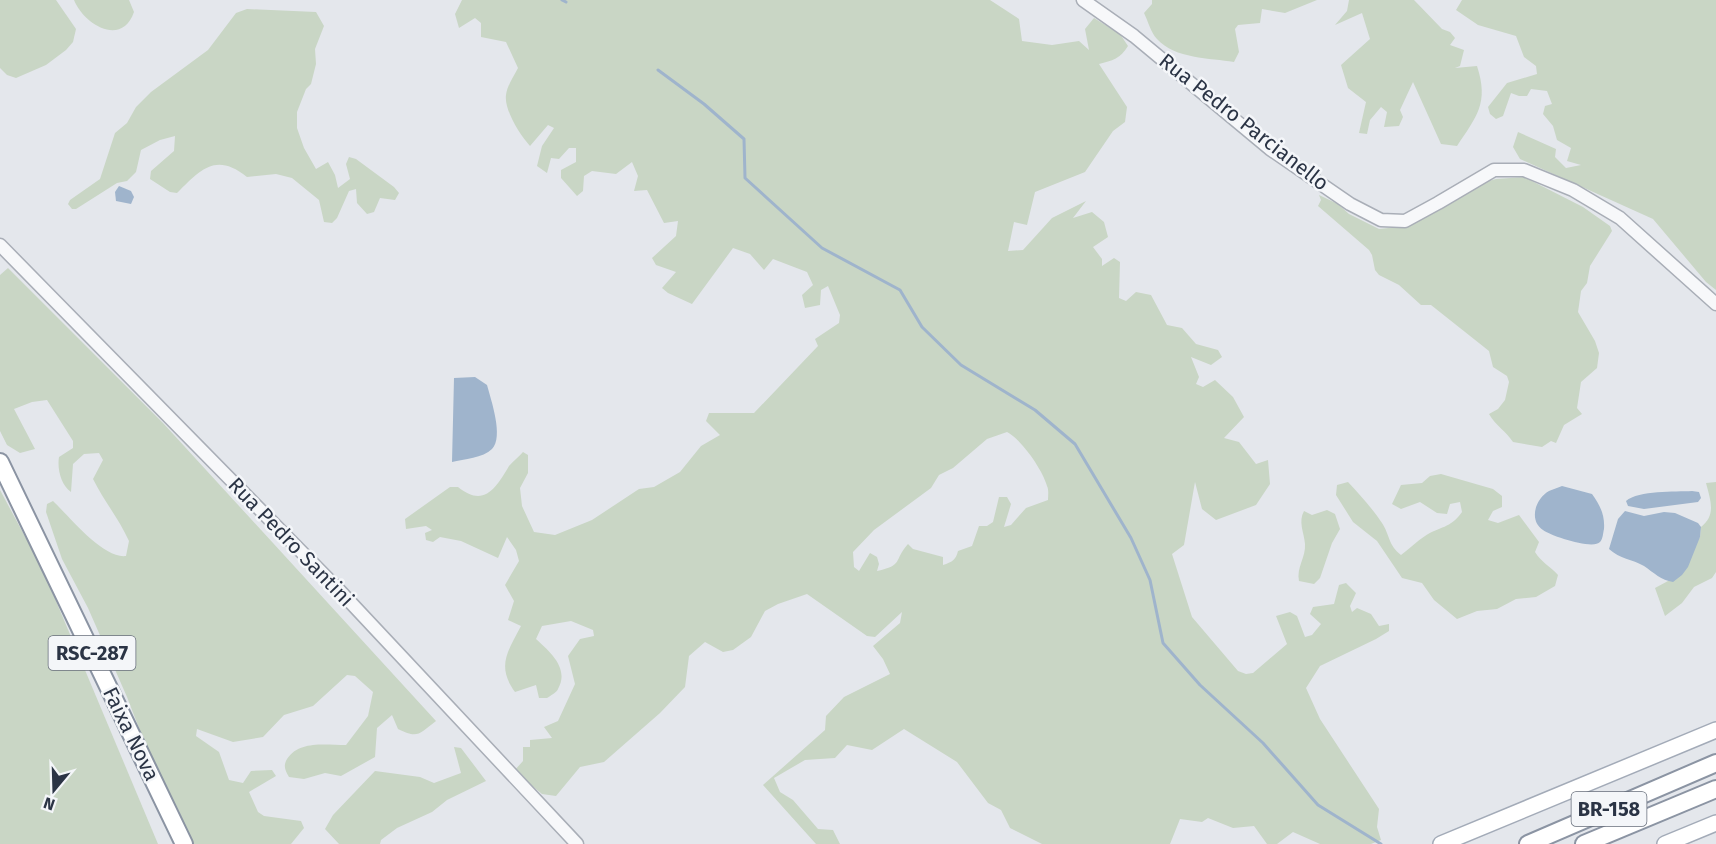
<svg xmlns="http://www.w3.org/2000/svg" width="1716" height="844" font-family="'Fira Sans',sans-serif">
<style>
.green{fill:#c9d6c5;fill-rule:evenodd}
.water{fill:#9fb4cc}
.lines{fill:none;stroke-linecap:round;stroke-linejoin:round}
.stream{stroke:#9fb4cc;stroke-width:3}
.minor-casing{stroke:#a9aeb7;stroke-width:15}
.major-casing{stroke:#a3abb8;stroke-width:18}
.highway-casing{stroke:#8b94a3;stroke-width:20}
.minor{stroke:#f7f8fa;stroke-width:12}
.major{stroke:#fff;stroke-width:15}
.highway{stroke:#fff;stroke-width:16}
.labels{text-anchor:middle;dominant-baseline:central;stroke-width:5;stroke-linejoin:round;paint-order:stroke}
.shield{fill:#f4f6f9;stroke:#676e7b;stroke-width:1.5}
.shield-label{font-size:20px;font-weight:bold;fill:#2b3445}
.street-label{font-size:21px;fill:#2b3445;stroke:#f4f6f9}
</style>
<rect width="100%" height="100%" fill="#e4e7ec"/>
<!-- green -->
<g class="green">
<path d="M0,0h56l20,29 -3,13 -7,8 -20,15 -30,13 -9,-3 -7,-7z"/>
<path d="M74,0h55l5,12c-12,35 -50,13 -60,-12z"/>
<path d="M462,0h528l29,19 3,22 30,4 27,-4 10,9 -4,-21 9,-11 26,16 8,12c-7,12 -16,15 -29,18l28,43 -2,15 -12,9 -28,41 -50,20 -8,33 -13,-3 -6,29 15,-1 29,-32 34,-17 -13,17 19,-6 12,10 4,15 -15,10 9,12v7l12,-8 6,4 -1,36 7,3 10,-9 15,3 16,30 15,3 14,16 22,6 4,7 -11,8 -20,-8 8,20 -3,7 7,3 12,-7 18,17 11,20 -20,21 15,4 17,22 12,-4 2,24 -14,21 -40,15 -14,-11 -7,-27 -11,63 -12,9 20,63 46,54 8,3 7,-1 34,-29 -11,-28 14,-4 7,4 8,21 7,-2 9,-11 -11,-10 3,-7 21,-3 5,-19 7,-2 10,10 -6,13 2,6 5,-4 14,6 8,12 10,-2v7l-13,8 -56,27 -14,22 14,31 59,90 -2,18 4,13 -10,4h-51l-27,-12 -16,12h-10l-13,-18 -21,2 -25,-10 -6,4 -22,-3 -10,25h-128l-32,-16 -9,-18 -13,-7 -31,-41 -53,-33 -32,21 -25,-5 -12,13 -30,2 -31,18 6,14 13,8 25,29 15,1 7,14h-24l-53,-59 62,-55 1,-14 18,-19 46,-23 -7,-15 -10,-13 27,-23 2,-11 -27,25 -8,-1 -60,-42 -29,10 -13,7 -14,26 -18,13 -10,2 -18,-10 -16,14 -4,31 -25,26 -56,49 -24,5 -24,29 -14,-2 -28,-23 9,-10v-14h7v-7l22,-2 -8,-11 14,-6 17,-37 -7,-28 12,-17 14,-3 -1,-6 -22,-9 -29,5 -6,13c13,12 34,29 22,50 -1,3 -8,7 -11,9h-8l-3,-13 -21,7c-19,-26 -7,-41 6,-66l-13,-6 6,-19 -9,-16 14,-24 -3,-11 -9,-13 -9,21 -37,-17 -21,-4 -7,5 -7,-2 -1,-7 7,-3 -6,-4 -20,3 -1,-10 45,-32h8c26,21 38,1 51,-21 4,-5 10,-9 14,-14l5,3v18l-8,15 2,18 12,26 21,3 37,-15 47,-31 15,-2 26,-15 21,-26 19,-11 -14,-14 3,-8h45l64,-67 -3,-7 24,-16 1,-8 -12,-29 -7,4 -1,15 -15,3 -3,-13 11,-10 -6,-13 -34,-13 -9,11 -14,-16 -17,-6 -41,56 -24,-11 -6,-5 14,-16 -20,-7 -4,-7 24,-22 2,-15 -14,2 -17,-33 -13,1 4,-15 -6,-14 -16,12 -24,-3 -8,5 -1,15 -6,5 -16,-18v-8l15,-8v-14h-7l-10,11 -8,-1 -4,15 -10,-7 5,-20 12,-18 -6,-3 -18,21c-10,-11 -26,-36 -24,-51 1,-9 8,-19 12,-27l-12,-26 -25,-5v-14l-6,-5 -16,10 -4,-14zM1007,432c14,7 36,38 40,54 2,4 1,10 1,14l-22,8 -15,17 -7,2 7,-23 -4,-7h-8l-6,25 -6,4h-8l-7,20 -14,5c-2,9 -6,11 -15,14v-8l-30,-8 -5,-5c-15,17 -4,21 -31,27l2,-7 -2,-7 -7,-4 -11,18 -5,-4 -1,-15 21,-22 57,-42 8,-13 14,-7 34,-29z"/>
<path d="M1152,0h165l-32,13 -23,-4 -2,14 -22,2 -3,4 4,23 -5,10c-24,-4 -59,-3 -77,-23 -6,-6 -9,-18 -13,-26l8,-9z"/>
<path d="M1349,0h65l28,29 8,3 5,6 -5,7 14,5 -4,16 -5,2 22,-2c12,37 0,50 -20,80l-16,-2 -28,-62 -13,28 3,7 -4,9 -15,1 3,-15 -6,-5 -11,13 -3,14 -8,-1 7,-31 -18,-14 -7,-23 29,-26 -8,-26 -27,12 12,-14z"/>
<path d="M1462,0h254v290l-10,-8 -53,-63 -133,-60 -7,-12 5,-15 38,17 -1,8 11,11 15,-3 -14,-4 4,-13 -14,-8 -4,-14 -10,-12 2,-8 7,-2 -5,-13 -16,-2 -4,7h-8l-8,-3 -8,23 -7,3 -6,-5 -2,-7 19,-24 30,-9 -1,-8 -12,-9 -8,-21 -38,-11 -22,-15z"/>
<path d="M247,9l69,3 8,14 -9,23 1,15 -5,20 -5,5 -9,23v16l7,20 12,21 12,-7 7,13 3,13 12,-9 -4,-15 3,-7 7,2 38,28 5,6 -4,7 -15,-2 -6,14 -7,2 -10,-11 -1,-14 -7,2 -12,27 -5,5 -8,-1 -5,-22 -27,-22 -16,-4 -29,3c-31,-25 -46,-8 -70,16l-7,-1 -20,-13 1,-8 23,-20 1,-15 -15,4 -19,10 -5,22 -9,9 -10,2 -41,26h-4l-4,-5 2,-4 30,-21 15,-46 12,-10 9,-16 15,-15 57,-42 28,-37z"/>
<path d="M1524,177l59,30 27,19 2,5 -22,35 -3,17 -6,8 -3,21 17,29 4,12 -2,15 -16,14 -4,26 5,6 -18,11 -8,18 -5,-2 -9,6 -29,-5c-7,-11 -17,-16 -24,-28l9,-5 7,-9 4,-18 -2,-6 -14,-9 -4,-16 -58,-46h-10l-22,-20 -20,-10 -4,-5 -3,-15 -3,-5 -51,-44 3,-6 -2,-5 19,9 11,10 30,15 28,-3 27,-13 44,-29 18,-5z"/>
<path d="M8,268l155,155 273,298c-17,13 -18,18 -38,8l-6,-14 -15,13 -2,29 -34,19 -16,-3 -21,6 -15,-2c-4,-7 -6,-11 -2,-18 12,-19 39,-14 59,-14l22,-29 5,-24 -18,-16 -8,-1 -34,31 -29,9 -21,22 -30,5 -36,-13 -1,7 23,16 10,28 14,3 8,-12 21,-1 4,6 -27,16 9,20 6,4 37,5 3,7 -13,16h-98l-14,-33 -30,-57 -22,-57 -39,-89 -26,-49 -16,-47 1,-8 6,-3c16,15 50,58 73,55l3,-15c-10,-22 -25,-40 -36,-62l10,-19 -4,-7 -15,1 -11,10 -2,28c-10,-7 -14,-23 -12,-35l14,-9v-7l-26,-41 -15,2 -18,7 21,40 -15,4 -13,-8 -7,-14v-156z"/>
<path d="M1441,474l52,15 9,7v11l-9,4 -5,9 10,3 21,-8 20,27 -4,10c6,10 15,14 23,23l-3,11 -19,11 -20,2 -19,10 -20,2 -20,8 -23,-19 -12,-17 -20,-5 -25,-37 -24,-19 -17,-27 1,-10 11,-3c12,13 24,26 34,41 8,12 6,22 19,32 8,-6 16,-14 24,-19 15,-10 25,-7 37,-24l-2,-10 -10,2 -3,10 -10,-1 -17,-11 -19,7 -9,-5 9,-19 21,-2 8,-7z"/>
<path d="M1716,482v90l-4,6 -18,9 -12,16 -17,13 -10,-28 13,-7h5l27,-44 1,-10c15,-12 10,-25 5,-44z"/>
<path d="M0,490l43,80 115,274h-158z"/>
<path d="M1327,510l8,4 5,15 -8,14 -12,35 -6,6 -15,-3c-3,-13 7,-24 6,-37 -1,-12 -7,-22 -1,-33l8,4z"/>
<path d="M454,747l7,1 25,33 -39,19 -15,12 -35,16 -16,12 -1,4h-41l-14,-15 8,-14 42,-44 45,6 14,6 27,-10z"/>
</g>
<!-- water -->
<g class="water">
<path d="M119,186l12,5 3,6 -3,7 -15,-3 -1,-9z"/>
<path d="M475,377l12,8c4,15 17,52 5,64 -9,9 -28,10 -40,13l2,-84z"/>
<path d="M1562,486l30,8c8,11 13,21 12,35 -1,4 -1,10 -4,13 -7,8 -49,-6 -57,-12 -15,-10 -7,-32 6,-39 4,-2 9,-3 13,-5z"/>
<path d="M1692,491l7,1 2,6 -3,4 -54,7 -16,-3 -2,-5c13,-11 49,-9 66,-10z"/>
<path d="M1625,511l19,5 20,-4 11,1 23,10 3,4 -1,10 -12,30 -6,8 -9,7c-12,-2 -19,-9 -29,-16 -12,-7 -24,-7 -35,-17l9,-30z"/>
</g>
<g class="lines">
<!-- stream -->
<g class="stream">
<path d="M562,0l4,2"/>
<path d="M658,70l46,34 40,35 1,39 77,70 78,42 22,37 39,38 74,45 40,34 56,94 19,42 13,63 37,42 63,58 55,62 63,39"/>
</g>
<defs>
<g id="minor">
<path d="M1083,0l51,36 136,113 80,55 31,16 24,1 33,-18 56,-33h30l49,20 47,28 96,86"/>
<path d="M0,245l338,344 239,255"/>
</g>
<g id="major">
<path d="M1441,844l275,-114"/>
<path d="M1665,844l51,-21"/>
</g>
<g id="highway">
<path d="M0,462l184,382"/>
<path d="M1528,844l188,-81"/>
<path d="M1584,844l132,-55"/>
</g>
</defs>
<!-- minor casing -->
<use href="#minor" class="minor-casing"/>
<!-- major casing -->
<use href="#major" class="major-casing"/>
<!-- highway casing -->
<use href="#highway" class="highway-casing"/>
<!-- minor -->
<use href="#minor" class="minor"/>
<!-- major -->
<use href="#major" class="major"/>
<!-- highway -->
<use href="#highway" class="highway"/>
</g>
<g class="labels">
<!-- shield labels -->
<g class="shield">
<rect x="48.5" y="636" width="87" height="34" rx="4.5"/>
<rect x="1571.5" y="792" width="75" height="34" rx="4.5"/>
</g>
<g class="shield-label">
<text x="92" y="653">RSC-287</text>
<text x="1609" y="809">BR-158</text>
</g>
<!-- street labels -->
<g class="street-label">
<text transform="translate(1244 122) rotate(38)">Rua Pedro Parcianello</text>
<text transform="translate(291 542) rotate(46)">Rua Pedro Santini</text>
<text transform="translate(131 734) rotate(64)">Faixa Nova</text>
</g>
</g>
<!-- north arrow -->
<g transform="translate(54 790) rotate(199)" stroke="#f4f6f9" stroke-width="4.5" paint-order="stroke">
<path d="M0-4.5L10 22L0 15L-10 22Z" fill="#2b3445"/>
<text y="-9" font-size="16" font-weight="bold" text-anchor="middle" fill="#2b3445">N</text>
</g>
</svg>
